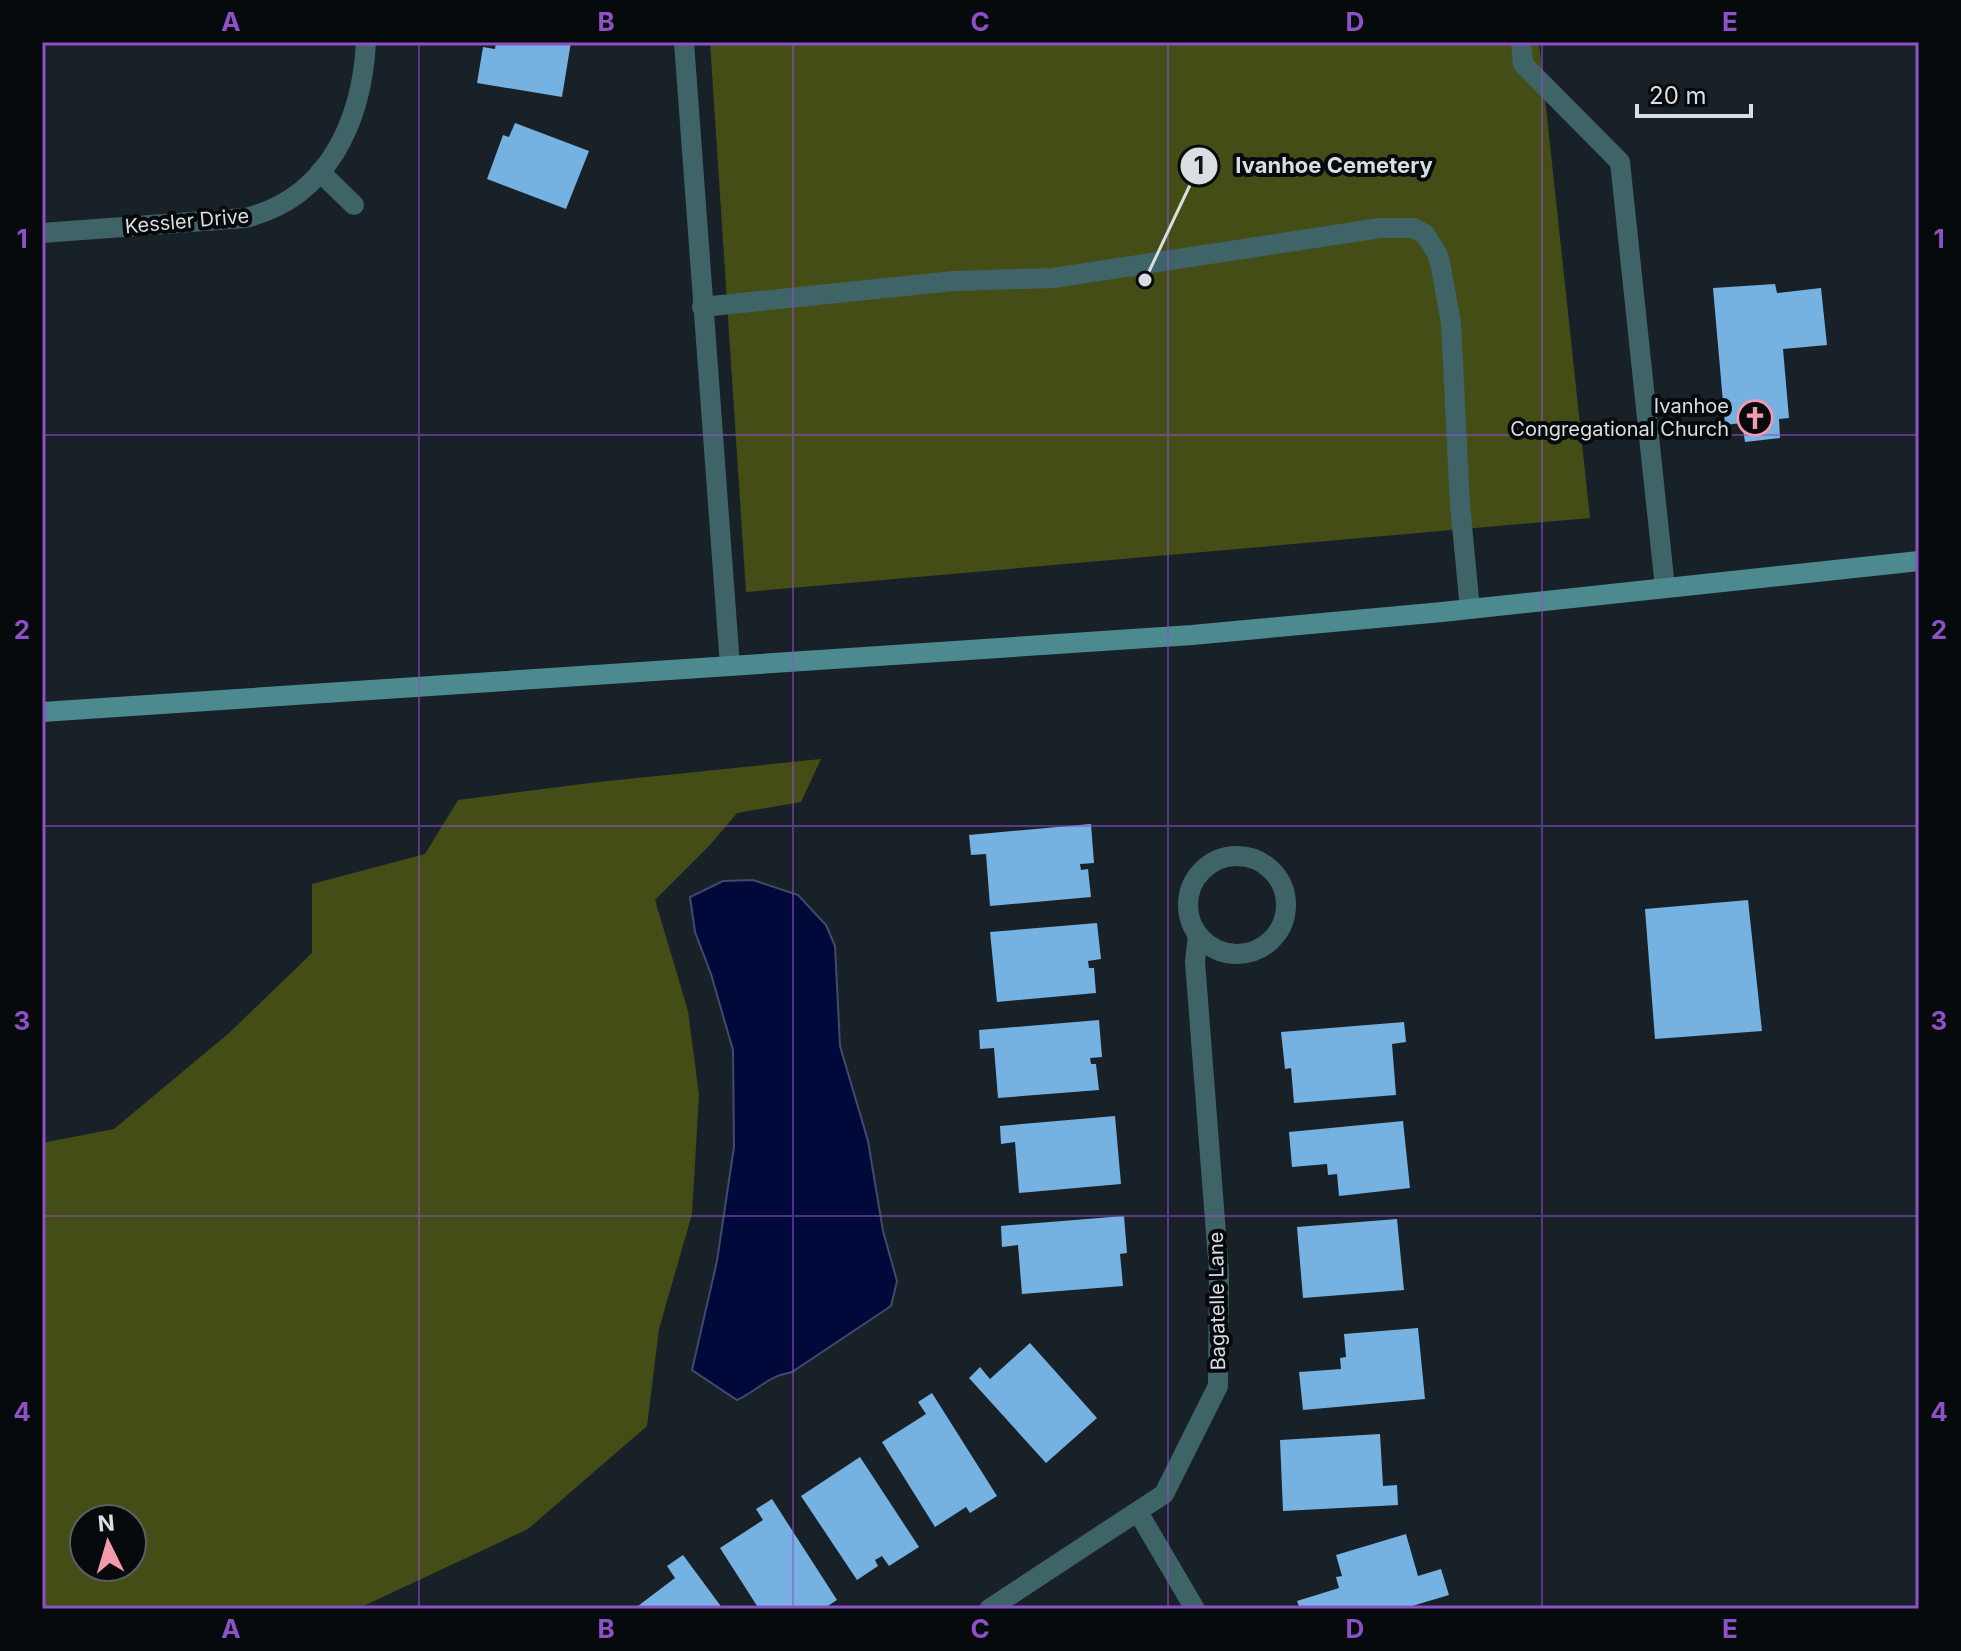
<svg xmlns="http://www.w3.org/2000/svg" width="1961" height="1651" font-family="Inter,sans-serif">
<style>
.green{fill:#454d17;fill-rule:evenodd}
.water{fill:#000939;stroke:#41496c;stroke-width:2}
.building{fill:#75b2e2}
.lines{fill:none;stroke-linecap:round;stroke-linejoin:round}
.service{stroke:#3f6467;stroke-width:20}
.minor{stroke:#3f6467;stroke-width:20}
.secondary{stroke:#4c8a90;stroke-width:20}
.grid{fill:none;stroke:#8e50c6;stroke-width:2;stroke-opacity:0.55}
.labels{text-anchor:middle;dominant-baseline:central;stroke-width:8;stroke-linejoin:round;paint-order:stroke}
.street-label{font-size:20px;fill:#d8dee2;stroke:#070a0d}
.poi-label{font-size:20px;fill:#d8dee2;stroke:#070a0d;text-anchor:end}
.leader{fill:none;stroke:#d8dee2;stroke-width:3}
.callout-dot{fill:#d8dee2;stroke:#070a0d;stroke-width:3}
.mark-label{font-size:24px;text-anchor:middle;font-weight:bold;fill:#111}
.callout-label{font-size:22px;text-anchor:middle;font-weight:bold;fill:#d8dee2;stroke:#070a0d;stroke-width:8;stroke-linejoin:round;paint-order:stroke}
.neatline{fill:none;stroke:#8e50c6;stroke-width:3}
.grid-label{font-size:26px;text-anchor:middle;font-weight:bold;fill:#8e50c6}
</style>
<rect width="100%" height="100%" fill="#192128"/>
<!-- green -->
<g class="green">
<path d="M710,42h829l51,476 -844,74z"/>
<path d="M821,759l-20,43 -64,11 -27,32 -55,55 33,111 11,84 -7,119 -33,115 -12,97 -119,103 -171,80h-315v-466l72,-14 115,-96 83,-80v-69l113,-30 33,-54 140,-18zM84,1519h48v48h-48z"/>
</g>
<!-- water -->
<path class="water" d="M753,880l45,15 28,30 9,21 5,100 28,95 15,90 14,50 -6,25 -99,66c-26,5 -32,17 -55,28l-45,-30 25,-109 17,-114 -1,-97 -22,-76 -16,-42 -5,-35 33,-16z"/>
<!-- building -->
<g class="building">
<path d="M496,42h75l-9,55 -85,-14 6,-36 12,2z"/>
<path d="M515,123l74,28 -23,58 -79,-30 16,-44 6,2z"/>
<path d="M1775,284l2,9 44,-5 6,57 -44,4 6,69 -10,1 1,19 -35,4 -3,-19 -17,2 -12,-137z"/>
<path d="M1091,824l3,39 -14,1 1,6 7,-1 3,28 -101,9 -4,-52 -15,1 -2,-20z"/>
<path d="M1748,900l14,131 -107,8 -10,-130z"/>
<path d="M1097,923l4,36 -13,2 1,7h5l2,25 -99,9 -7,-70z"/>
<path d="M1099,1020l3,37 -12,1 1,6h5l3,26 -101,8 -4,-50 -14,1 -1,-19z"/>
<path d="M1404,1022l2,20 -14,2 4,51 -102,8 -3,-35 -6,1 -4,-37z"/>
<path d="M1115,1116l6,68 -102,9 -4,-51 -14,2 -1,-18z"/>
<path d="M1403,1121l7,67 -71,8 -2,-22 -9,1 -1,-11 -35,3 -3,-35z"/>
<path d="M1124,1216l3,37 -7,1 3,32 -101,8 -4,-49 -16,2 -1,-21z"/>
<path d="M1397,1219l7,71 -101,8 -6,-71z"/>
<path d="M1418,1328l7,71 -122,11 -4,-38 42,-3 -1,-11 6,-1 -2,-23z"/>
<path d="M1030,1343l67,75 -51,45 -77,-85 11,-11 10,12z"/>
<path d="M932,1393l65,103 -27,17 -4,-6 -31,20 -53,-85 44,-28 -8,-12z"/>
<path d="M1380,1434l3,52 14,-1 1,20 -115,6 -3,-71z"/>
<path d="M860,1457l59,90 -30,19 -7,-10 -7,4 3,6 -21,14 -56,-84z"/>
<path d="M772,1499l65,101 -14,9h-64l-39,-61 43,-28 -7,-11z"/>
<path d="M1406,1534l12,42 23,-7 8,26 -47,14h-102l-3,-8 42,-13 -3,-11 6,-1 -6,-21z"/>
<path d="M683,1555l40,54h-89l41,-31 -8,-12z"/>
</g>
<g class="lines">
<!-- service -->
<path class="service" d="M320,172l34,33"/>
<!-- minor -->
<g class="minor">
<path d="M684,42l46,624"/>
<path d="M1521,42l2,22 97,98 45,426"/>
<path d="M42,233l203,-15c83,-20 117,-97 121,-176"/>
<path d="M702,307l252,-26 99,-3 327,-50h33l12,6 13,21 3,13 10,55 9,182 10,104"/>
<circle cx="1237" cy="905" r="49"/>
<path d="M1138,1512l57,97"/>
<path d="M989,1609l175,-115 54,-108 1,-114 -24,-310 3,-27"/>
</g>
<!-- secondary -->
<path class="secondary" d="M42,712l1150,-77 250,-23 477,-51"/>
</g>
<!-- grid -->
<path class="grid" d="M419,42v1567M793,42v1567M1168,42v1567M1542,42v1567M42,435h1877M42,826h1877M42,1216h1877"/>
<!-- icons -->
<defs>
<symbol id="church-ring" viewBox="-11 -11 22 22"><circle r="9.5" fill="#070a0d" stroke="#f39aab" stroke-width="1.5"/><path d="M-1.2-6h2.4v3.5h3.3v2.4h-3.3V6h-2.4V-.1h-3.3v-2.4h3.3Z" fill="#f39aab"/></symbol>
</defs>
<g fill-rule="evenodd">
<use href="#church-ring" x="1735" y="398" width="40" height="40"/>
</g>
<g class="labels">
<!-- street labels -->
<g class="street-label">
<text transform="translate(187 221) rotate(-5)">Kessler Drive</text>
<text transform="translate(1217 1301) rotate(-91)">Bagatelle Lane</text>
</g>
<!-- poi labels -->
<g class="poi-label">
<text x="1729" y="406">Ivanhoe<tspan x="1729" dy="23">Congregational Church</tspan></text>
</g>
</g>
<!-- callouts -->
<path class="leader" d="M1145 280L1199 166"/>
<g class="callout-dot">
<circle cx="1145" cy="280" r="8"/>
<circle cx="1199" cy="166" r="20"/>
</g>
<g class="mark-label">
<text x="1199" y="174">1</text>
</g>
<g class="callout-label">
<text x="1334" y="173">Ivanhoe Cemetery</text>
</g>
<!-- border -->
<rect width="1961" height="1651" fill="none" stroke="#070a0d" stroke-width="88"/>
<!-- north arrow -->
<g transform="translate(108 1543) rotate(355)"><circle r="38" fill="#070a0d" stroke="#5b5f62" stroke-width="2"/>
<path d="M0-6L14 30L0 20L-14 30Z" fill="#f39aab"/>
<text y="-12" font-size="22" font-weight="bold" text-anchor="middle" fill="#d8dee2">N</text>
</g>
<!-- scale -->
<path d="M1637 104v12h114v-12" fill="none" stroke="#d8dee2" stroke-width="4"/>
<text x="1649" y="104" font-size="24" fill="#d8dee2" stroke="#070a0d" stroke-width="6" paint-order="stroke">20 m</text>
<rect x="44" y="44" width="1873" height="1563" class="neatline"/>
<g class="grid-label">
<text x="231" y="31">A</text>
<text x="606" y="31">B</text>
<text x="980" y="31">C</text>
<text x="1355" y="31">D</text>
<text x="1730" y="31">E</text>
<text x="22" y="248">1</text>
<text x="1939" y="248">1</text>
<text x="22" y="639">2</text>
<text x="1939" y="639">2</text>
<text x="22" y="1030">3</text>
<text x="1939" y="1030">3</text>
<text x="22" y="1421">4</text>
<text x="1939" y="1421">4</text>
<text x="231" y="1638">A</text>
<text x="606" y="1638">B</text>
<text x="980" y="1638">C</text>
<text x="1355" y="1638">D</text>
<text x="1730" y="1638">E</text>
</g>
</svg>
